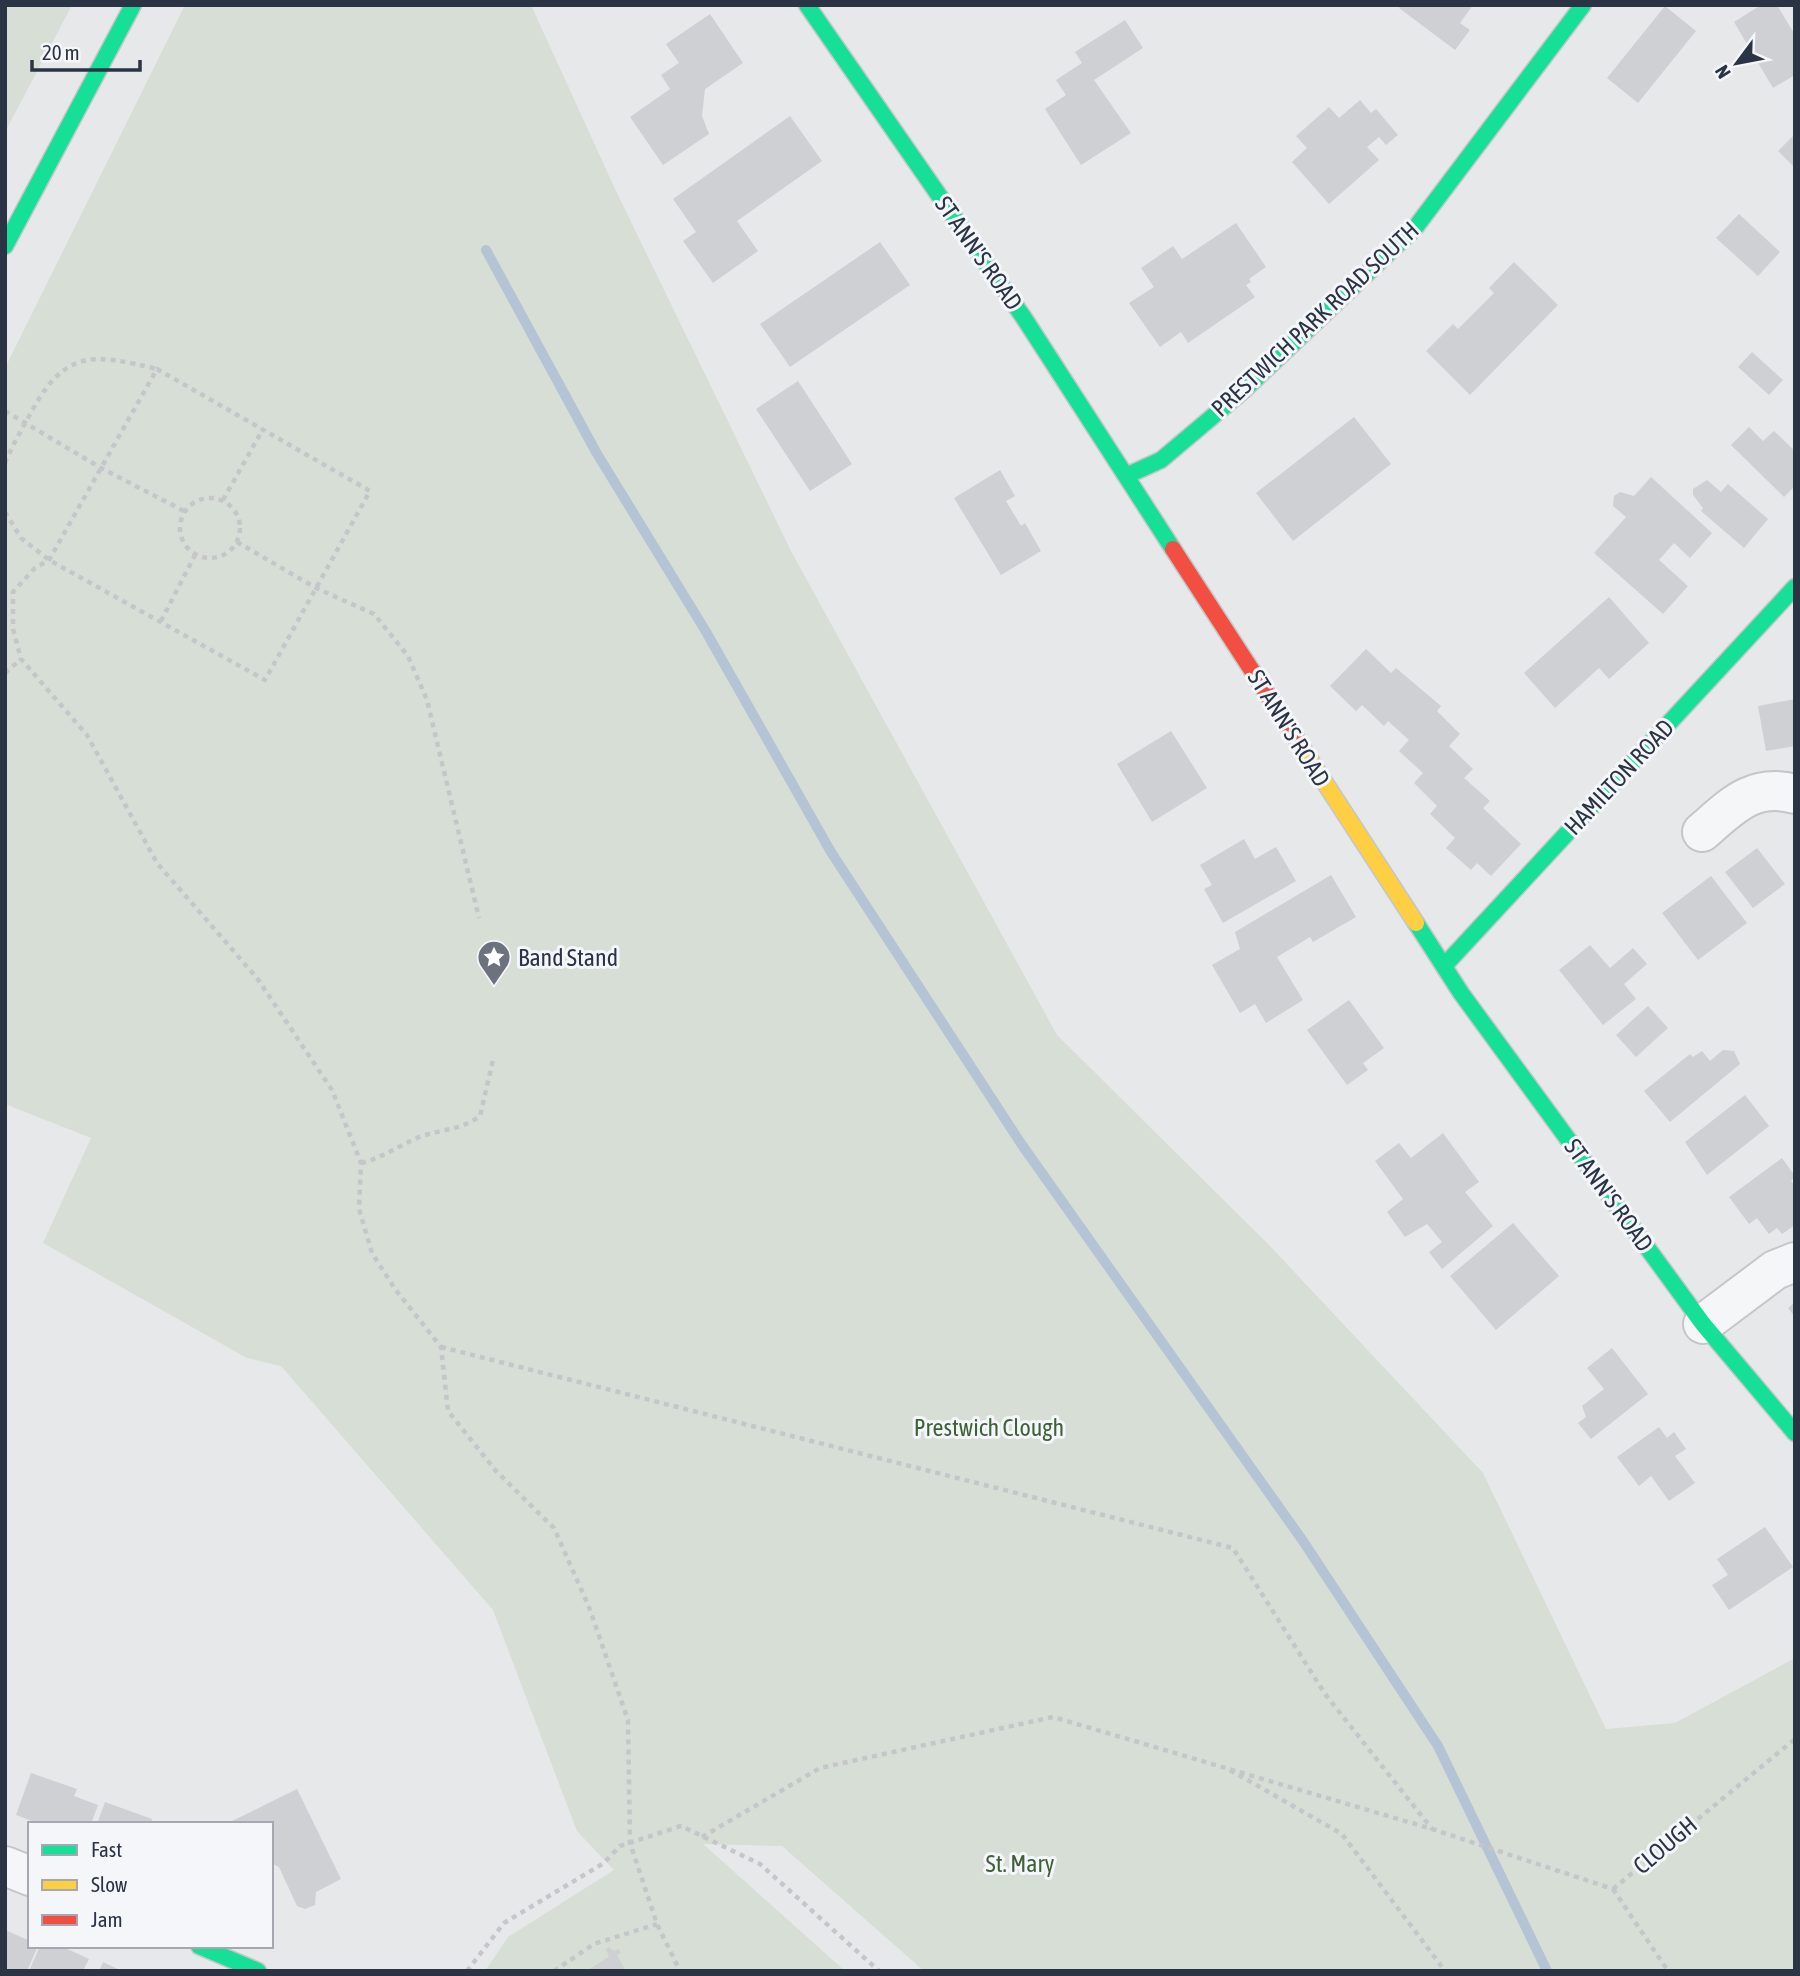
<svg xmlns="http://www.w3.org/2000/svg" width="1800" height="1976" font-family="'Asap Condensed',sans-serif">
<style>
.green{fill:#d6ded6}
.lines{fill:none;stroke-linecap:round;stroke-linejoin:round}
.stream{stroke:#b4c4d5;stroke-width:10}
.building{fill:#ced0d3}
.street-casing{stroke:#c4c6c8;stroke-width:42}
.fast-casing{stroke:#c4c6c8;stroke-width:19}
.slow-casing{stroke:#c4c6c8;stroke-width:19}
.jam-casing{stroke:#c4c6c8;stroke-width:19}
.path{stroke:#c5c6ca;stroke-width:4.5;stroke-dasharray:5 5;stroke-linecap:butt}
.street{stroke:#f5f6f7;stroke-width:38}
.fast{stroke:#16e098;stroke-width:16}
.slow{stroke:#ffcf43;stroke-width:16}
.jam{stroke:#f24e42;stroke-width:16}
.labels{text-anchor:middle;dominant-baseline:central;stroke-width:6;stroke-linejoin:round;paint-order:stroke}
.street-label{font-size:24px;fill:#2b3445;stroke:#f4f6f9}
.poi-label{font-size:24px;fill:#2b3445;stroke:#f4f6f9;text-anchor:start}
.park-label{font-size:24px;fill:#3f6138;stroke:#f4f6f9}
</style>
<rect width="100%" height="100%" fill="#e6e8ea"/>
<!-- green -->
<g class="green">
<path d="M5,5h67l-67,127z"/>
<path d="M185,5h346l84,184 176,362 266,484 212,210 214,228 123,256 69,-6 120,-65v313h-871l-142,-125 -79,-2 142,127h-360l23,-34 106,-67 -37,-39 -84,-221 -212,-244 -34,-8 -204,-115 48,-105 -86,-34v-736z"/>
</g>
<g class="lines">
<!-- stream -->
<path class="stream" d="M486,250l110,202 109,178 126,222 191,293 281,396 135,205 109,225"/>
</g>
<!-- building -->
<g class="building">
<path d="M1401,5h72l-13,18 10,7 -15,20 -56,-42z"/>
<path d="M1761,5h16l18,30v40l-22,13 -39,-66z"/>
<path d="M1665,6l31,25 -58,72 -31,-25z"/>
<path d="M710,14l33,49 -38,26 -3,27 7,18 -46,31 -33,-48 40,-28 -9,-14 18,-12 -13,-19z"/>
<path d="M1125,20l18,28 -49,32 37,53 -50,32 -36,-56 21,-14 -10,-15 26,-17 -7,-11z"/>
<path d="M1360,100l11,13 5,-4 22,26 -12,10 -7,-8 -12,10 12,13 -50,44 -37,-42 15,-14 -11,-12 33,-29 10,11z"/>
<path d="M790,116l32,45 -85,60 21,30 -45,32 -30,-42 13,-9 -23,-33z"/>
<path d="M1795,134v34l-17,-17z"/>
<path d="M1739,214l41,38 -22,24 -42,-38z"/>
<path d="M1236,223l30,44 -17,12 2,3 -5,3 9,12 -67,46 -7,-11 -21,15 -31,-44 25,-16 -13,-19 32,-22 9,13z"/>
<path d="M880,242l30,43 -120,82 -30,-43z"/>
<path d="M1514,262l44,43 -88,90 -44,-44 27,-27 5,5 36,-36 -5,-5z"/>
<path d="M1752,352l31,28 -14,15 -31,-28z"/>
<path d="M798,381l54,83 -42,27 -54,-82z"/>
<path d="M1354,417l37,47 -98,77 -37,-48z"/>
<path d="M1749,427l14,14 11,-10 21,20v35l-11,11 -53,-52z"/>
<path d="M1000,470l15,26 -9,5 15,25 4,-3 16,28 -40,24 -47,-77z"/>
<path d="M1651,477l61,56 -22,25 -16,-15 -15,17 29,26 -25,28 -69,-61 32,-36 -13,-11 1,-10 6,-4 14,4z"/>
<path d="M1707,480l14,12 7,-8 40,35 -24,29 -43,-37 2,-3 -10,-13v-6z"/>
<path d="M1609,597l40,46 -40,36 -10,-11 -44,40 -31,-35z"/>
<path d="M1366,649l25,24 5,-5 45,38 -4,5 23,23 -11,12 24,23 -9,9 26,23 -7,7 38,36 -30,32 -14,-13 -6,7 -25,-22 9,-10 -25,-24 7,-8 -23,-23 9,-10 -24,-22 10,-11 -21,-19 -4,5 -22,-21 -6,6 -26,-25z"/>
<path d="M1795,699v47l-29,5 -8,-45z"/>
<path d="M1171,731l36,57 -55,34 -35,-58z"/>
<path d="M1244,839l11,20 21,-12 20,34 -73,42 -19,-34 8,-4 -12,-20z"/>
<path d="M1757,848l28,36 -32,24 -28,-36z"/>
<path d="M1331,875l25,42 -43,25 -3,-5 -33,20 26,43 -37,23 -11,-19 -15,9 -28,-48 28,-16 -5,-17z"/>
<path d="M1711,876l36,47 -49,37 -36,-47z"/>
<path d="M1590,945l20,23 23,-20 14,16 -23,20 12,15 -33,26 -44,-55z"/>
<path d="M1349,1000l35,48 -21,15 5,7 -21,15 -40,-55z"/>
<path d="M1648,1006l20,22 -32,29 -20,-22z"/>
<path d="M1723,1050l11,1 6,13 -70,58 -26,-31 46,-37 3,3 9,-6 8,10z"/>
<path d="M1745,1095l24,31 -62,49 -22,-33z"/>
<path d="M1443,1133l36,49 -14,10 28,34 -51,43 -13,-17 13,-10 -15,-18 -22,13 -18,-25 16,-13 -28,-38 24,-18 12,15z"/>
<path d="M1782,1158l13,18 -4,5 4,5v39l-13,9 -5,-6 -8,6 -12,-16 -8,6 -20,-27z"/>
<path d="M1513,1223l46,53 -63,54 -46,-54z"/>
<path d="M1795,1302v15l-7,-9z"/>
<path d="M1612,1348l36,46 -57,45 -13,-16 8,-6 -4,-11 22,-17 -17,-21z"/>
<path d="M1659,1427l8,11 7,-6 12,17 -11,7 20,27 -26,18 -18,-25 -12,10 -22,-29z"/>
<path d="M1765,1527l28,40 -64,43 -17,-25 16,-10 -11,-16z"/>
<path d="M31,1773l46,16 -3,7 24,9 -7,19h-51l-24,-9z"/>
<path d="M297,1789l44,90 -25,13 -1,13 -10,4 -8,-3 -18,-39 -8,-4v-39h-45z"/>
<path d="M105,1802l47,17 -1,5h-54z"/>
<path d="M5,1930l25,11v5h8l-11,25h-22z"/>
<path d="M40,1946h21l28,13 -6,12h-54z"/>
<path d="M609,1947l5,4 4,-2 3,4 -4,2 9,16h-40l23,-14 -3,-8z"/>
<path d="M103,1962l19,9h-23z"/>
</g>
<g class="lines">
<defs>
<g id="street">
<path d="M1702,832c29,-25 51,-50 93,-38"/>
<path d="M1703,1324l72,-54 20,-8"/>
<path d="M5,1866l25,10"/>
</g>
<g id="fast">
<path d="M807,5l217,313 149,231"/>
<path d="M5,246l128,-241"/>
<path d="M1128,475l33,-15 83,-70 171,-162 168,-223"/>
<path d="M1416,923l45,70 242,331 92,109"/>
<path d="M1444,966l351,-379"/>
<path d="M199,1946l59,25"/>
</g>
<path id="slow" d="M1299,743l117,180"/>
<path id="jam" d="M1173,549l126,194"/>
</defs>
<!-- street casing -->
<use href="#street" class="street-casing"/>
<!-- fast casing -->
<use href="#fast" class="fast-casing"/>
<!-- slow casing -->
<use href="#slow" class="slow-casing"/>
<!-- jam casing -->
<use href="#jam" class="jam-casing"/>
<!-- path -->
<g class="path">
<path d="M5,411l96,57 83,43"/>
<path d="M5,463c8,-19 18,-36 28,-54 33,-60 62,-55 124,-40"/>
<circle cx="210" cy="528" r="30"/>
<path d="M223,500l40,-71"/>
<path d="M5,512l16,26 28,22 216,120 105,-189 -213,-122 -108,191 -14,8 -22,24v37l8,30 66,76 70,128 100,115 75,112 29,73 -2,46 13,44 23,36 46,58 7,64 48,60 58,57 35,79 39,113 2,123 27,81 23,47"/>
<path d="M237,542l79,46 58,26 34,42 19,44 52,218"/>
<path d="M161,621l34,-66"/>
<path d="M5,673l16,-14"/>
<path d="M361,1163c22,-5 40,-19 61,-27 21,-7 39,-6 58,-20l13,-56"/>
<path d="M441,1347l792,201 92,146 107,135"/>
<path d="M1230,1770l112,64 103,137"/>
<path d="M702,1837l118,-69 233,-51 379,112 181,60"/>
<path d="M1613,1889l182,-150"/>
<path d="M1613,1889l55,82"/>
<path d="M467,1971l37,-48 100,-60 16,-17 61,-20 79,38 119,107"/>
<path d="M554,1971l40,-27 63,-20"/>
</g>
<!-- street -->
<use href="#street" class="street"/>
<!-- fast -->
<use href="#fast" class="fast"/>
<!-- slow -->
<use href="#slow" class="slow"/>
<!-- jam -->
<use href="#jam" class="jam"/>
</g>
<!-- icons -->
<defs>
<symbol id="sight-pin" viewBox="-11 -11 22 30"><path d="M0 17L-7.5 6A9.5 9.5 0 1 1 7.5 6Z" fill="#6c737f" stroke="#f4f6f9"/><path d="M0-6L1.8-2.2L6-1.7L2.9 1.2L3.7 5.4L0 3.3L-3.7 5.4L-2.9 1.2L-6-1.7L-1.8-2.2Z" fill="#fff"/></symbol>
</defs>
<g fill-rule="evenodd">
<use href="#sight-pin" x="475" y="938" width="38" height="52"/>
</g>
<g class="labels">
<!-- street labels -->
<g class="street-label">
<text transform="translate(979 253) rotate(55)">ST ANN'S ROAD</text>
<text transform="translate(1315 319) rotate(-43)">PRESTWICH PARK ROAD SOUTH</text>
<text transform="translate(1289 728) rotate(58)">ST ANN'S ROAD</text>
<text transform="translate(1619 777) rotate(-47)">HAMILTON ROAD</text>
<text transform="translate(1609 1195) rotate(54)">ST ANN'S ROAD</text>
<text transform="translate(1665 1845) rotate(-40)">CLOUGH</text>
</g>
<!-- poi labels -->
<g class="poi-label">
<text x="518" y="957">Band Stand</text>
</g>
<!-- park labels -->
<g class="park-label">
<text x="989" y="1427">Prestwich Clough</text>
<text x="1020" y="1863">St. Mary</text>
</g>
</g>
<!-- border -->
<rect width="1800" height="1976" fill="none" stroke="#2b3445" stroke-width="14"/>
<!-- legend -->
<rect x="28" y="1822" width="245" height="126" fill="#f4f6f9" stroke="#a4a8b1" stroke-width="2"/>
<rect x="42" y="1845" width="35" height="10" fill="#16e098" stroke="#a4a8b1" stroke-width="2"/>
<text x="91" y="1857" font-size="21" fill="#2b3445">Fast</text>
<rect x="42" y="1880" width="35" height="10" fill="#ffcf43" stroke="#a4a8b1" stroke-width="2"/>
<text x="91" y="1892" font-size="21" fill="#2b3445">Slow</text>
<rect x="42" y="1915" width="35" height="10" fill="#f24e42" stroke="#a4a8b1" stroke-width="2"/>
<text x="91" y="1927" font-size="21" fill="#2b3445">Jam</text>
<!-- north arrow -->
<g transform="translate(1737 63) rotate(238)" stroke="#f4f6f9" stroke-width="5" paint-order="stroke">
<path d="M0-5L12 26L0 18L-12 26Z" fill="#2b3445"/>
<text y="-10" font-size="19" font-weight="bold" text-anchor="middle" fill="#2b3445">N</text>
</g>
<!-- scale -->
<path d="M32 60v10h108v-10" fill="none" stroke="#2b3445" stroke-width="3.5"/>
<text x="42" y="60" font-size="21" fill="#2b3445" stroke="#f4f6f9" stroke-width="5" paint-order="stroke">20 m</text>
</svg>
